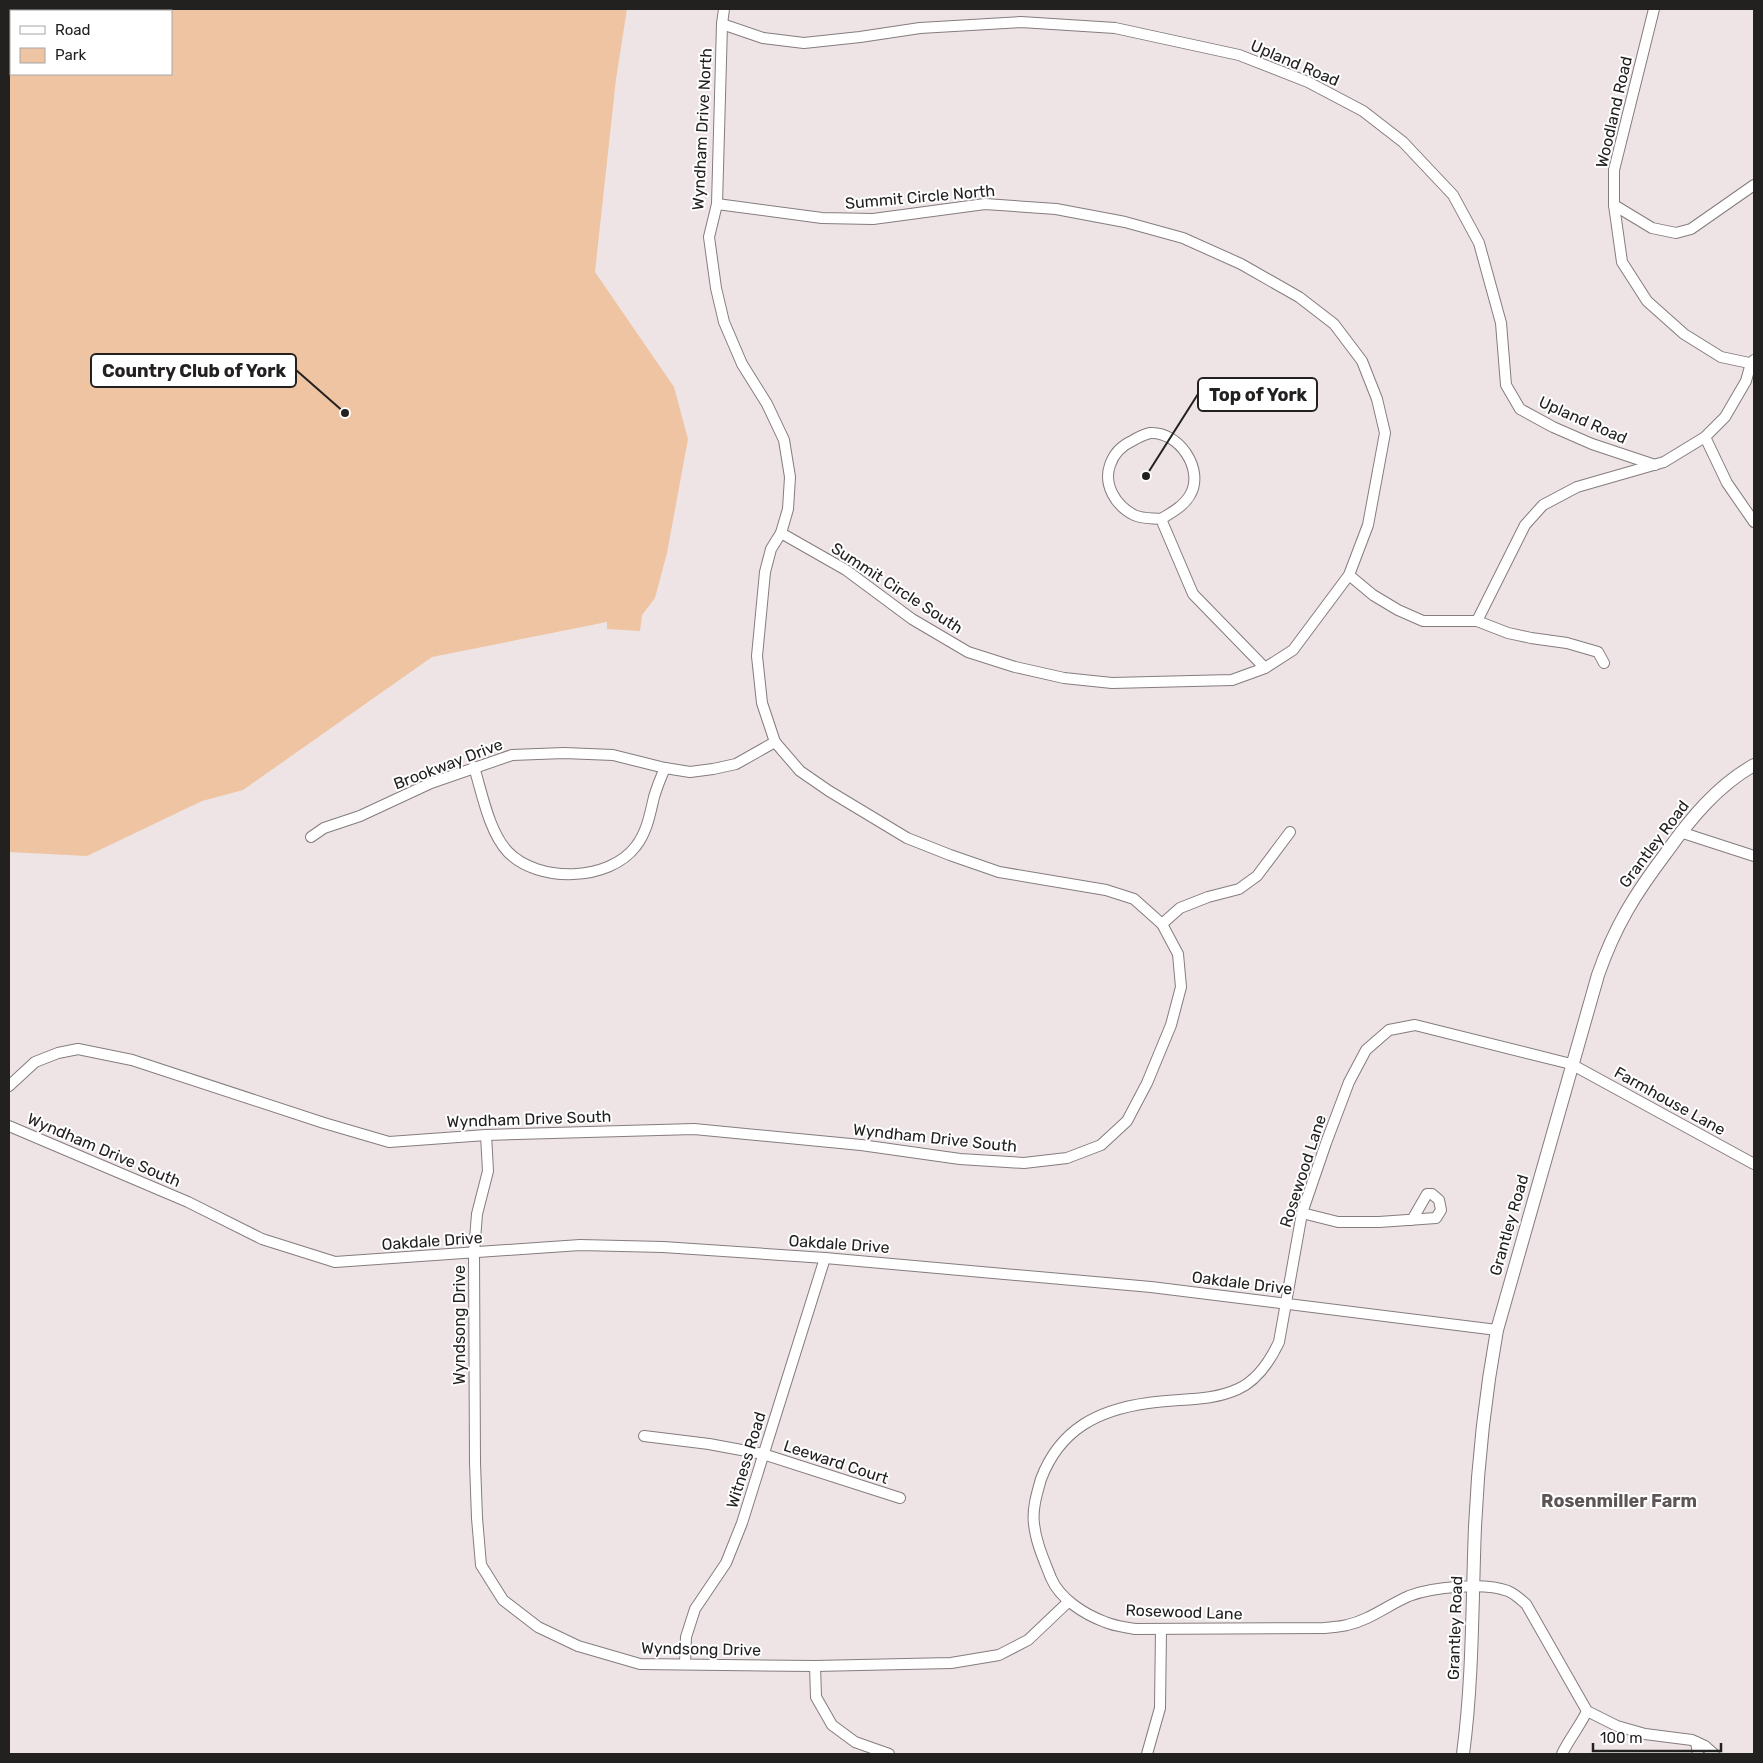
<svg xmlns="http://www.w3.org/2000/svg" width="1763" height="1763" font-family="Rubik,sans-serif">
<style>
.green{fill:#efc4a2;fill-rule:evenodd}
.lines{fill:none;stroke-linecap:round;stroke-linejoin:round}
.minor-casing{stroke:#857c7d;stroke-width:12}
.tertiary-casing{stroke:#857c7d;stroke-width:14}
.minor{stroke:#fff;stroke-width:10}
.tertiary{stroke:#fff;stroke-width:12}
.labels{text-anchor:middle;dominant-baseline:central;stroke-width:4;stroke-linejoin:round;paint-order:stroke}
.street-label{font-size:16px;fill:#232020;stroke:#fff}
.neighbourhood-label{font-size:18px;font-weight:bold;fill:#5d5556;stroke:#fff}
.leader{fill:none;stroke:#232020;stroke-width:2}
.callout-dot{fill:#232020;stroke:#fff;stroke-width:2}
.callout{fill:#fff;stroke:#232020;stroke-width:2}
.callout-label{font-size:18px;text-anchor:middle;font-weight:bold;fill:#232020}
</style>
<rect width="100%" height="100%" fill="#eee4e5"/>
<!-- green -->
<path class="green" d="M9,9h618l-11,70 -21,193 79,115 14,52 -21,114 -12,45 -13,17 -2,16 -33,-2v-7l-175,35 -189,133 -41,11 -115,55 -78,-4zM171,11v63h-160v-63z"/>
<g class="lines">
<defs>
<g id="minor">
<path d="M1654,9l-40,161v35l8,57 25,39 37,33 37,23 33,7"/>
<path d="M722,24l41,14 41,5 56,-6 60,-9 101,-6 94,6 124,27 69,27 55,29 40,31 50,53 26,48 22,80 5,62 14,24 33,18 39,17 63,21"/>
<path d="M717,204l105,14 51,1 112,-15 71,5 69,13 58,16 58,26 58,33 35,27 28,37 15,38 8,34 -17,92 -19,50 -56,75 -28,18 -33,12 -120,3 -48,-5 -49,-11 -47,-15 -56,-33 -66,-49 -65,-37"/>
<path d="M1614,205l38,23 24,5 15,-4 63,-44"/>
<path d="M1705,437l22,46 27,39"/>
<path d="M1161,519c-9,-1 -19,0 -27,-4 -18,-9 -31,-30 -24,-50 4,-12 11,-19 22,-24 5,-3 13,-7 18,-8 29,-2 55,37 40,62 -6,11 -19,18 -29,24l32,75 72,74"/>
<path d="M1349,575l24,20 25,15 25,11h54l31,12 23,5 36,5 31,9 6,11"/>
<path d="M1477,621l48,-96 18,-20 34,-18 87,-25 41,-25 20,-20 21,-36 5,-18 3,-3"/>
<path d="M474,767c8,26 15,65 34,85 30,31 101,30 128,-6 11,-14 14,-32 18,-49 3,-10 7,-20 11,-29"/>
<path d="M1680,832l74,24"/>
<path d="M311,837l13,-9 36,-12 71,-33 81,-28 52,-2 49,2 52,13 25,4 23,-3 23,-5 39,-22"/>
<path d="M1162,924l18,-16 28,-11 31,-8 18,-13 33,-44"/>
<path d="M9,1086l26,-24 23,-9 20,-4 54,11 192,63 65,19 97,-7 208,-6 167,16 99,14 64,4 43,-5 34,-13 26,-24 20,-38 24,-58 10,-38 -3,-33 -16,-30 -28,-25 -28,-9 -107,-18 -49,-17 -43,-17 -78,-47 -29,-20 -25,-29 -13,-39 -5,-47 8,-84 6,-23 10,-16 7,-24 2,-32 -6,-37 -17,-36 -25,-40 -18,-42 -8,-34 -7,-51 8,-33 5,-180 2,-15"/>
<path d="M9,1126l179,76 74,37 73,23 245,-17 83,2 162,11 326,29 346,43"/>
<path d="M486,1135l2,36 -11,43 -3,38 1,211 2,55 4,47 22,35 35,27 40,19 62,18 175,2 136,-3 48,-8 29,-15 40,-38"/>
<path d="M1302,1213l36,9h41l57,-4 5,-8 -2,-10 -7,-6h-5l-15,26"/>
<path d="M644,1436l65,8 54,10 137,44"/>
<path d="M685,1664l1,-27 9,-28 31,-46 16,-40 83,-265"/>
<path d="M815,1666l1,31 16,28 23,17 34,12"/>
<path d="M1696,1742l2,12"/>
<path d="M1147,1754l13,-46 1,-79"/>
<path d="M1562,1754c7,-15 18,-28 25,-43"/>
<path d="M1714,1754l-9,-8 -13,-6 -47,-6 -28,-8 -30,-15 -61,-107c-6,-5 -11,-10 -18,-13 -23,-9 -76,-4 -99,5 -21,9 -39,24 -62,29 -7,2 -15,2 -23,3l-189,1c-10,-2 -21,-3 -30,-7 -21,-8 -45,-23 -54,-44 -7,-18 -15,-35 -17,-54 -2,-15 3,-31 7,-45 19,-50 57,-69 107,-76 30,-5 62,-1 90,-14 20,-9 32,-28 41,-47l23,-129 24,-70 23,-61 17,-32 23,-20 26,-5 156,39 183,100"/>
</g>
<path id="tertiary" d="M1463,1754c10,-75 9,-151 12,-227 3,-66 10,-131 22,-197l101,-355c17,-49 37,-81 68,-122 24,-34 51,-67 88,-88"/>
</defs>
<!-- minor casing -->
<use href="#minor" class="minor-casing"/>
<!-- tertiary casing -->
<use href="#tertiary" class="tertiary-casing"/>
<!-- minor -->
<use href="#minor" class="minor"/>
<!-- tertiary -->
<use href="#tertiary" class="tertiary"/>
</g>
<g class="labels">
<!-- street labels -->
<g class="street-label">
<text transform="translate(1295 63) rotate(23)">Upland Road</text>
<text transform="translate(1614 112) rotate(-77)">Woodland Road</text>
<text transform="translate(702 129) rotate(-87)">Wyndham Drive North</text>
<text transform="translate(920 197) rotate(-5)">Summit Circle North</text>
<text transform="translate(1583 420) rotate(24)">Upland Road</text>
<text transform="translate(897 588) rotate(33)">Summit Circle South</text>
<text transform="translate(448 764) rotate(-21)">Brookway Drive</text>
<text transform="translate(1654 844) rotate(-53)">Grantley Road</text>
<text transform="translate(1670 1101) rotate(29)">Farmhouse Lane</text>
<text transform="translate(529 1119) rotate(-2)">Wyndham Drive South</text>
<text transform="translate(935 1138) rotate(6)">Wyndham Drive South</text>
<text transform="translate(104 1150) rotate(23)">Wyndham Drive South</text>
<text transform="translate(1303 1171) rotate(-72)">Rosewood Lane</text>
<text transform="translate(1509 1225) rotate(-74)">Grantley Road</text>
<text transform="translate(432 1241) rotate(-4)">Oakdale Drive</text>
<text transform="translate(839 1244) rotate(4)">Oakdale Drive</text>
<text transform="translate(1242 1283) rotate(7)">Oakdale Drive</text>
<text transform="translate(459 1325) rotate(-90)">Wyndsong Drive</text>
<text transform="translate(746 1460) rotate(-73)">Witness Road</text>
<text transform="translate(836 1462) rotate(18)">Leeward Court</text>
<text transform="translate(1184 1612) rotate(2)">Rosewood Lane</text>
<text transform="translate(1455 1628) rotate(-88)">Grantley Road</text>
<text transform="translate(701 1649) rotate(1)">Wyndsong Drive</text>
</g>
<!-- neighbourhood labels -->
<g class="neighbourhood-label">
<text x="1619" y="1501">Rosenmiller Farm</text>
</g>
</g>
<!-- callouts -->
<path class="leader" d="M345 413L296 370M1146 476L1198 394"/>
<g class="callout-dot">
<circle cx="345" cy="413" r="5"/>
<circle cx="1146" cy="476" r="5"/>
</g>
<g class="callout">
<rect x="91" y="354" width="205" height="33" rx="5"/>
<rect x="1198" y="378" width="119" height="33" rx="5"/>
</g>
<g class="callout-label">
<text x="194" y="377">Country Club of York</text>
<text x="1258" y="401">Top of York</text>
</g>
<!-- border -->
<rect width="1763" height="1763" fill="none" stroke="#232020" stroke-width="20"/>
<!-- legend -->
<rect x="10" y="10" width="162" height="65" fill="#ffffff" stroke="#a7a6a6"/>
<rect x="20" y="26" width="25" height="8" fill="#ffffff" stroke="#a7a6a6"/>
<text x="55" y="35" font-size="15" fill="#232020">Road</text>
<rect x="20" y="48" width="25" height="15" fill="#efc4a2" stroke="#a7a6a6"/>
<text x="55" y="60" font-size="15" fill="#232020">Park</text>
<!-- scale -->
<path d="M1593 1743v8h128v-8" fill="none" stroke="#232020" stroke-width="2.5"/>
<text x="1600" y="1743" font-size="15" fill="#232020" stroke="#ffffff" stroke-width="4" paint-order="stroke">100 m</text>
</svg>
